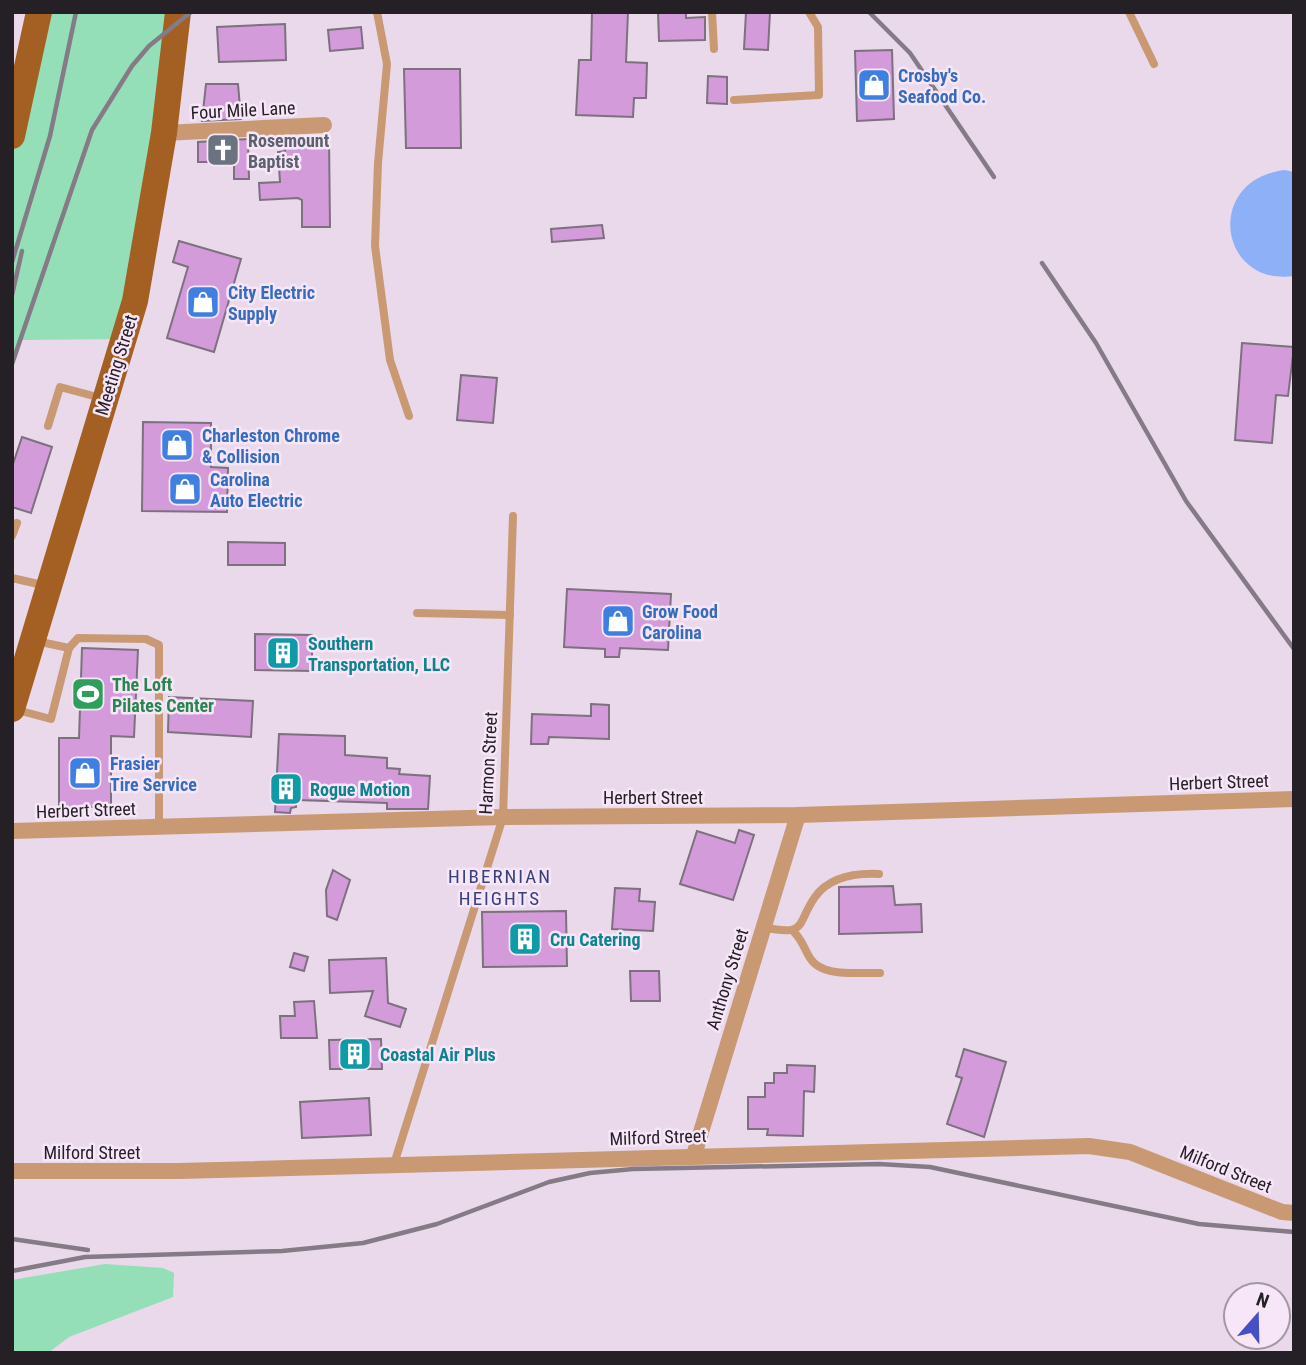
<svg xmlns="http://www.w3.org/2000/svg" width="1306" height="1365" font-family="'Roboto Condensed',sans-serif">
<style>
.green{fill:#94deb8}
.water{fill:#8db0f6}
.building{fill:#d49bda;stroke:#7d707f;stroke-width:2}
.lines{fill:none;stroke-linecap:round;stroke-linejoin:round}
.service{stroke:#c99974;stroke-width:8}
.minor{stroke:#c99974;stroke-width:16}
.primary{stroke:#a46022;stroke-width:26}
.rail{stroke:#857b86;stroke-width:4.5}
.labels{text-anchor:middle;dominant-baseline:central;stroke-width:5;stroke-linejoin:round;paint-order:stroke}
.shop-label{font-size:18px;font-weight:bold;fill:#366cbe;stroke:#f6e6f7;text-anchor:start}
.street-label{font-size:18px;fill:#252026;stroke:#f6e6f7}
.worship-label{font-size:18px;font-weight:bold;fill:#5b616d;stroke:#f6e6f7;text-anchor:start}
.culture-label{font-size:18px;font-weight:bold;fill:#0d838f;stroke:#f6e6f7;text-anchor:start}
.leisure-label{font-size:18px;font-weight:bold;fill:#27864d;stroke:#f6e6f7;text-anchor:start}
.neighbourhood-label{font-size:19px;letter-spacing:2px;fill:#36407c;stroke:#f6e6f7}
</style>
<rect width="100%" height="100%" fill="#e9d9ea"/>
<!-- green -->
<g class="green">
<path d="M39,12h139l-54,327 -104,1 -8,24v-228z"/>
<path d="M105,1264l58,4 11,5 -1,24 -104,40 -21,16h-36v-73z"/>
</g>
<!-- water -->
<path class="water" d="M1285,170l9,2v104c-75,11 -91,-96 -9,-106z"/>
<!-- building -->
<g class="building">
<path d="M592,12h36l-2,50 21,1 -1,35h-12l-1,19 -57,-2 3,-55h12z"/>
<path d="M658,12h28v6l19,-1v23l-46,1z"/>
<path d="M746,12h24l-2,38 -24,-1z"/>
<path d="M285,24l1,36 -67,2 -2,-35z"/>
<path d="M361,27l2,21 -33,3 -2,-21z"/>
<path d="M892,50l2,69 -37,2 -2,-70z"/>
<path d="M404,69h56l1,79h-55z"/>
<path d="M708,76l19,1v27l-20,-1z"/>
<path d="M206,84h32l3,35 -39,2z"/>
<path d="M284,138h45l1,89h-28v-27l-4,-2 -38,2 -1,-17 21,-1 -2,-30 7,-1z"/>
<path d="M248,139l1,40h-15v-17h-36v-20z"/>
<path d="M602,225l2,13 -52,4 -1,-13z"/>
<path d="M179,241l62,18 -27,93 -47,-14 21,-71 -15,-5z"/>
<path d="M1242,343l52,4 -6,49 -12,-1 -4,48 -37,-3z"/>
<path d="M461,375l36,3 -4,45 -36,-3z"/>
<path d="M143,422l68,1v44l17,1 -1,44 -85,-1z"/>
<path d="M22,437l30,10 -21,66 -19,-6v-40z"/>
<path d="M228,542l57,1v22h-57z"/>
<path d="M567,589l104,5 -3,56 -48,-2 -1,9h-14v-8l-41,-2z"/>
<path d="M255,634l57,1v36l-57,-1z"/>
<path d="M82,648l56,2 -4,87 -23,-1v71h-52v-69h20z"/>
<path d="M169,697l84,4 -2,36 -83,-5z"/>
<path d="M591,704l18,1v34l-60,-2 -1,7h-17l1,-30 59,2z"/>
<path d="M279,734l66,2v19l42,3v10l13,1 -1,5 31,2 -2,33h-41v-6l-91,-3v7l-5,1 -1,5 -15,-1z"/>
<path d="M739,830l15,5 -21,65 -53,-16 17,-53 38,12z"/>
<path d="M333,870l17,10 -13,40 -10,-4 -1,-26z"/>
<path d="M893,886l2,19 26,-1 1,28 -83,2v-47z"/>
<path d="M615,888l25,1 -1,12 16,1 -2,29 -41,-2z"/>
<path d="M566,911l1,55 -84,1 -1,-55z"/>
<path d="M294,953l14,4 -4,14 -14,-4z"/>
<path d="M386,958l2,45 18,6 -6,18 -35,-11 8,-25 -43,2 -1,-33z"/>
<path d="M630,971h29l1,30h-29z"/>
<path d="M314,1001l3,37h-36l-1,-22h15l-1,-14z"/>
<path d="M381,1039l1,30h-52l-1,-29z"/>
<path d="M964,1049l42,13 -22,75 -37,-13 15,-46 -6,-2z"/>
<path d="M787,1065l28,1 -1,26 -10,-1 -1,45 -36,-1 1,-6h-20v-32h17v-14h9v-10h13z"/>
<path d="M369,1098l2,37 -69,3 -2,-36z"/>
</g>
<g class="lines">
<!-- service -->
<g class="service">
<path d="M377,12l10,52 -9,99 -3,83 15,114 19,56"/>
<path d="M712,12l2,37"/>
<path d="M1129,12l25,52"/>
<path d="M734,100l85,-5 -1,-68 -9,-15"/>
<path d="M48,426l12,-39 41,11"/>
<path d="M12,536l5,-13"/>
<path d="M12,578l35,8"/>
<path d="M417,613l93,2"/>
<path d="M36,641l33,7 9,-10 68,1 13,6v182"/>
<path d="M17,710l34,9 18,-71"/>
<path d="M763,927c45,10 33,-3 52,-30 15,-21 41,-24 64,-23"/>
<path d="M792,930c11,10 11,17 18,28 12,20 49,14 70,15"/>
<path d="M394,1164l109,-347 10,-301"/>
</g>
<!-- minor -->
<g class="minor">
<path d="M164,133l160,-8"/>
<path d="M12,831l491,-14 295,-2 496,-16"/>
<path d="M694,1155l104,-340"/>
<path d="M12,1171h167l910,-25 41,6 152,60 12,1"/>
</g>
<!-- primary -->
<g class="primary">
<path d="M12,136l27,-124"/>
<path d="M12,709l123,-408 29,-168 14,-121"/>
</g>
<!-- rail -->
<g class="rail">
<path d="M869,12l41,41 84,124"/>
<path d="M12,262l38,-126 26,-124"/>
<path d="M1042,263l54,80 90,158 108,148"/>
<path d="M12,295l10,-44"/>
<path d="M12,364l80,-234 40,-64 17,-20 42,-34"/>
<path d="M12,1239l76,11"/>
<path d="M12,1271l73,-14 197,-6 81,-8 74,-19 112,-42 41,-9 43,-4 246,-5 51,3 269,57 95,8"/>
</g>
</g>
<!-- icons -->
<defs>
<symbol id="shop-square" viewBox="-11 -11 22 22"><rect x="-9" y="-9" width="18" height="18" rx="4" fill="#3f7fe0" stroke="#f6e6f7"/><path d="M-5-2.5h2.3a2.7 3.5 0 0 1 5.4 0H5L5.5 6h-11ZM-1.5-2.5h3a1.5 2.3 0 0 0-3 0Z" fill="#fff"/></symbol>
<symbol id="church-square" viewBox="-11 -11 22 22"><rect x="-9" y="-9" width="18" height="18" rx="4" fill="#6b7280" stroke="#f6e6f7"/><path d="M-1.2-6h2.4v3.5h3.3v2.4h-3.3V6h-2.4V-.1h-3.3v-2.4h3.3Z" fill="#fff"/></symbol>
<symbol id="building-square" viewBox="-11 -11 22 22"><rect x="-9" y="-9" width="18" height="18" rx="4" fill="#0f9aa8" stroke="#f6e6f7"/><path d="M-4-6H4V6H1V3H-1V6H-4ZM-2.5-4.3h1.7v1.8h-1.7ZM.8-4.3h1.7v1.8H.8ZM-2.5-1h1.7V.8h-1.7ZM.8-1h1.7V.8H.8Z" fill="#fff"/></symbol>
<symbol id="stadium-square" viewBox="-11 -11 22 22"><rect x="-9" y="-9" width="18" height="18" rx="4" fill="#2e9e5b" stroke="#f6e6f7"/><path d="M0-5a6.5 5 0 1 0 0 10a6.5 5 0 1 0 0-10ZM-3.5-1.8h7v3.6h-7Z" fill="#fff"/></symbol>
</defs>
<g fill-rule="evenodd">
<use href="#shop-square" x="855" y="66" width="38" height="38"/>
<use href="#church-square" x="204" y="131" width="38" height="38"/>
<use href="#shop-square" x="184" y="283" width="38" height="38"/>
<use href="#shop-square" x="158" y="426" width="38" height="38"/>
<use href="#shop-square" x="166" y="470" width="38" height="38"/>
<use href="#shop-square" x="599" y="602" width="38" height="38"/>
<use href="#building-square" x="264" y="634" width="38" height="38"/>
<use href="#stadium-square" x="69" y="675" width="38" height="38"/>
<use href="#shop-square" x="66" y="754" width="38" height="38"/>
<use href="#building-square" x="267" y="770" width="38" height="38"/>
<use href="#building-square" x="506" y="920" width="38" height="38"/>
<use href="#building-square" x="336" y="1035" width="38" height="38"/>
</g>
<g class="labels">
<!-- shop labels -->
<g class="shop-label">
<text x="898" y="75">Crosby's<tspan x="898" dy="21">Seafood Co.</tspan></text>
<text x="228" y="292">City Electric<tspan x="228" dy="21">Supply</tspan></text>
<text x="202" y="435">Charleston Chrome<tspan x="202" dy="21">&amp; Collision</tspan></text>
<text x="210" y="479">Carolina<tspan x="210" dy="21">Auto Electric</tspan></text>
<text x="642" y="611">Grow Food<tspan x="642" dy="21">Carolina</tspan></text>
<text x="110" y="763">Frasier<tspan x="110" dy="21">Tire Service</tspan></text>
</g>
<!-- street labels -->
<g class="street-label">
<text transform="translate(243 110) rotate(-3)">Four Mile Lane</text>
<text transform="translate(116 365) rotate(-73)">Meeting Street</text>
<text transform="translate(488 763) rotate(-87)">Harmon Street</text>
<text transform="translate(1219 782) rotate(-2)">Herbert Street</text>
<text x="653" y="797">Herbert Street</text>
<text transform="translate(86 810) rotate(-2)">Herbert Street</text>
<text transform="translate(727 979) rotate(-73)">Anthony Street</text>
<text transform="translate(658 1137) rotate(-2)">Milford Street</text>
<text x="92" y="1152">Milford Street</text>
<text transform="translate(1226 1169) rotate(22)">Milford Street</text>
</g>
<!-- worship labels -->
<g class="worship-label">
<text x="248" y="140">Rosemount<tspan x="248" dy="21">Baptist</tspan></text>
</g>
<!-- culture labels -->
<g class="culture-label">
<text x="308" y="643">Southern<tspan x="308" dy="21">Transportation, LLC</tspan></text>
<text x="310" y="789">Rogue Motion</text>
<text x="550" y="939">Cru Catering</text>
<text x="380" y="1054">Coastal Air Plus</text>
</g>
<!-- leisure labels -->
<g class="leisure-label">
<text x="112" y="684">The Loft<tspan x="112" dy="21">Pilates Center</tspan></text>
</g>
<!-- neighbourhood labels -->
<g class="neighbourhood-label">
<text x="500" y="876">HIBERNIAN<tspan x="500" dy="22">HEIGHTS</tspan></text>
</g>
</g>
<!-- border -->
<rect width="1306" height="1365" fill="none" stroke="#252026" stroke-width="28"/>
<!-- north arrow -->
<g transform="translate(1257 1316) rotate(20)"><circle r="33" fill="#f6e6f7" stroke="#a297a3" stroke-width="2"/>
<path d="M0-5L12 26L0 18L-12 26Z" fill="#4550c4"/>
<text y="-10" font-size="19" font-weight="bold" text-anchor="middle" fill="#252026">N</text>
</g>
</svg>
